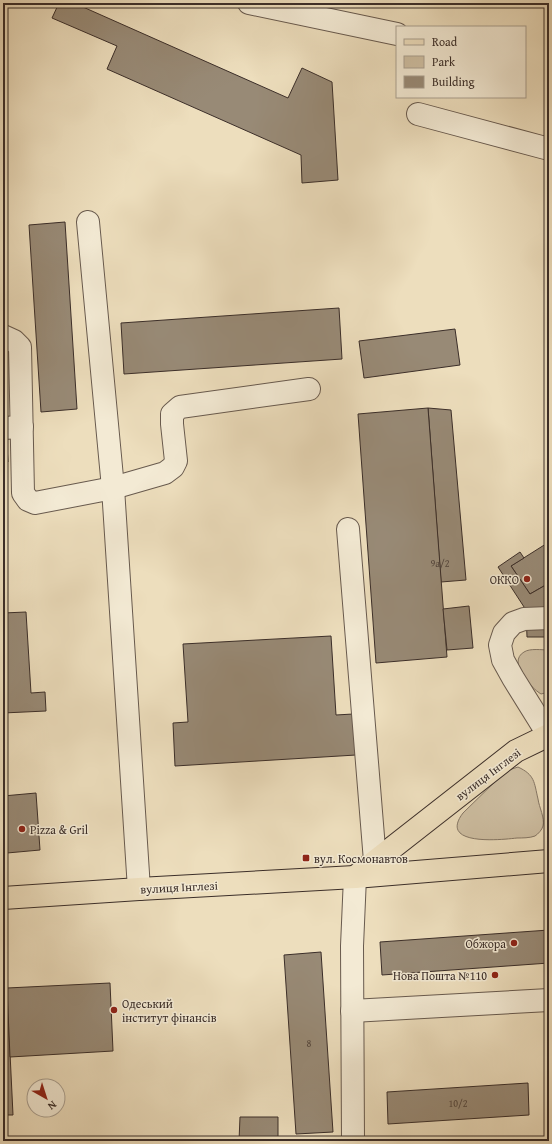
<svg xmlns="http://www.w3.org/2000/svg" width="552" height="1144" font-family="'Gentium Book Plus',serif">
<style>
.green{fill:#cfc0a4;stroke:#857766}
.building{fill:#988a76;stroke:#3b2e29}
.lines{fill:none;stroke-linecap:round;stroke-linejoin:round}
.minor-casing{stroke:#685a4e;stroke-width:24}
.major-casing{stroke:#3b2e29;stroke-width:24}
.minor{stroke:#f3ead4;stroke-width:22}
.major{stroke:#eddebd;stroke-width:22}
.poi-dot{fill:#8f2418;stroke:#f3ead4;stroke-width:1.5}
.labels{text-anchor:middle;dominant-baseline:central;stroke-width:3;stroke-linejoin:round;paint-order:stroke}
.number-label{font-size:10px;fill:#52453c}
.poi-label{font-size:12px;fill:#3b2e29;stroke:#f3ead4;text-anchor:end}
.street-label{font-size:12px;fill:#3b2e29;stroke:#f3ead4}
</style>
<rect width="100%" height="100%" fill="#eddebd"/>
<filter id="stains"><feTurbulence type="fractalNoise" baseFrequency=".005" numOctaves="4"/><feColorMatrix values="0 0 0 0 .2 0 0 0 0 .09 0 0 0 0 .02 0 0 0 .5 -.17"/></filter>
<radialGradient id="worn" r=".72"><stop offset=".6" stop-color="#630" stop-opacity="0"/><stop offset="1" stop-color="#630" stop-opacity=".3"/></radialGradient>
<!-- green -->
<g class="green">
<path d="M549,650v42l-8,2c-10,-6 -34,-32 -17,-42 6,-4 18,-2 25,-2z"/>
<path d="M518,767c17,8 16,15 20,32 1,8 7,19 5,27 -1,4 -5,8 -8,10 -5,2 -13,2 -18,2 -17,2 -79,8 -54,-25l43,-42z"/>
</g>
<!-- building -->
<g class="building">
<path d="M59,3h15l214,95 14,-30 30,14 6,98 -36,3 -1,-28 -194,-86 10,-23 -65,-28z"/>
<path d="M65,222l12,187 -36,3 -12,-187z"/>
<path d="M339,308l3,51 -218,15 -3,-51z"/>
<path d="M455,329l5,36 -96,13 -5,-37z"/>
<path d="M428,408l23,2 15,170 -25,2z"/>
<path d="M428,408l19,249 -71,6 -18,-249z"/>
<path d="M3,429h3l2,33h-5z"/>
<path d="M549,542v41l-19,11 -19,-28z"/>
<path d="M520,552l4,6 -13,8 19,28 14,-8 5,8v43h-22l-1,-27 -28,-43z"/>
<path d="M469,606l4,42 -26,2 -4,-41z"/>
<path d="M26,612l5,81 14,-1 1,19 -43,2v-100z"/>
<path d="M331,636l5,79 17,-1 3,41 -181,11 -2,-43 15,-1 -5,-78z"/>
<path d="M36,793l4,57 -33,3 -4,-57z"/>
<path d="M549,930v33l-167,12 -2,-33z"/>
<path d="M321,952l12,180 -37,2 -12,-179z"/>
<path d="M3,970h3l7,145h-10z"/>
<path d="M110,983l3,68 -103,6 -3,-69z"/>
<path d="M528,1083l1,32 -141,9 -1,-32z"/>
<path d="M240,1117h38v24h-39z"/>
</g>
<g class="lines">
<defs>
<g id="minor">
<path d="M249,3l148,31"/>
<path d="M418,114l131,35"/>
<path d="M88,222l25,266 26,401"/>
<path d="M3,336l11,5 6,6 3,146 5,7 7,3 78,-15 52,-15 8,-6 3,-6 -4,-37v-10l8,-7 129,-18"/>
<path d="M3,428l19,-1"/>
<path d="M348,529l27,332"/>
<path d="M549,736l-36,-58 -10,-18 -3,-15 4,-12 9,-10 11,-4 25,-1"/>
<path d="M352,1011l197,-11"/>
<path d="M353,1141l-1,-195 3,-69"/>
</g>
<g id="major">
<path d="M355,877l161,-126 33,-16"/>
<path d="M3,898l136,-9 216,-12 194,-16"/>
</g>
</defs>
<!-- minor casing -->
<use href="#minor" class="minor-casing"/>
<!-- major casing -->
<use href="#major" class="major-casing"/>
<!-- minor -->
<use href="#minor" class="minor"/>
<!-- major -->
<use href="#major" class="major"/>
</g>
<!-- markers -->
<g class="poi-dot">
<circle cx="527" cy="579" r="4"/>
<circle cx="22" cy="829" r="4"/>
<rect x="302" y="854" width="8" height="8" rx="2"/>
<circle cx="514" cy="943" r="4"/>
<circle cx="495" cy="975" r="4"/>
<circle cx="114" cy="1010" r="4"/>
</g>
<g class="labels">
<!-- number labels -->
<g class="number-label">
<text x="440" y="563">9а/2</text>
<text x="309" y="1043">8</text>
<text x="458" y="1103">10/2</text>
</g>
<!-- poi labels -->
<g class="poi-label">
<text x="519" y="579">ОККО</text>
<text x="30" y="829" text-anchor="start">Pizza &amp; Gril</text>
<text x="314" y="858" text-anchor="start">вул. Космонавтов</text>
<text x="506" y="943">Обжора</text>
<text x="487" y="975">Нова Пошта №110</text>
<text x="122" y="1003" text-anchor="start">Одеський<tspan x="122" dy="14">інститут фінансів</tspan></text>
</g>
<!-- street labels -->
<g class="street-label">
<text transform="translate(488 774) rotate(-37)">вулиця Інглезі</text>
<text transform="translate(179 887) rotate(-3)">вулиця Інглезі</text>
</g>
</g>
<!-- margin -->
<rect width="552" height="1144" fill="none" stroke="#eddebd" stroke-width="16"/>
<rect x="4" y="4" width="544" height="1136" fill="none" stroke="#3b2e29" stroke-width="2"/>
<rect x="8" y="8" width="536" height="1128" fill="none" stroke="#3b2e29"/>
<!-- legend -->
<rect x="396" y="26" width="130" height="72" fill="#f3ead4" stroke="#a99f90"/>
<rect x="404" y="39" width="20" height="6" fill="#eddebd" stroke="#a99f90"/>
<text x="432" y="46" font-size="12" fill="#3b2e29">Road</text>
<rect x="404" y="56" width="20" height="12" fill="#cfc0a4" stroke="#a99f90"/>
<text x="432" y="66" font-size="12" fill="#3b2e29">Park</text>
<rect x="404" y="76" width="20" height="12" fill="#988a76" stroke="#a99f90"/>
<text x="432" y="86" font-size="12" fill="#3b2e29">Building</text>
<!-- north arrow -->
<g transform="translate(46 1098) rotate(141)"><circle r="19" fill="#f3ead4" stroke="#a99f90"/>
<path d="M0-3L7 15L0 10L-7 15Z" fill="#8f2418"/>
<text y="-6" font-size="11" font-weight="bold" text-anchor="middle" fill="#3b2e29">N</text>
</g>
<rect width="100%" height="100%" filter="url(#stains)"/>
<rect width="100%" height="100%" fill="url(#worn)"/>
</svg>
